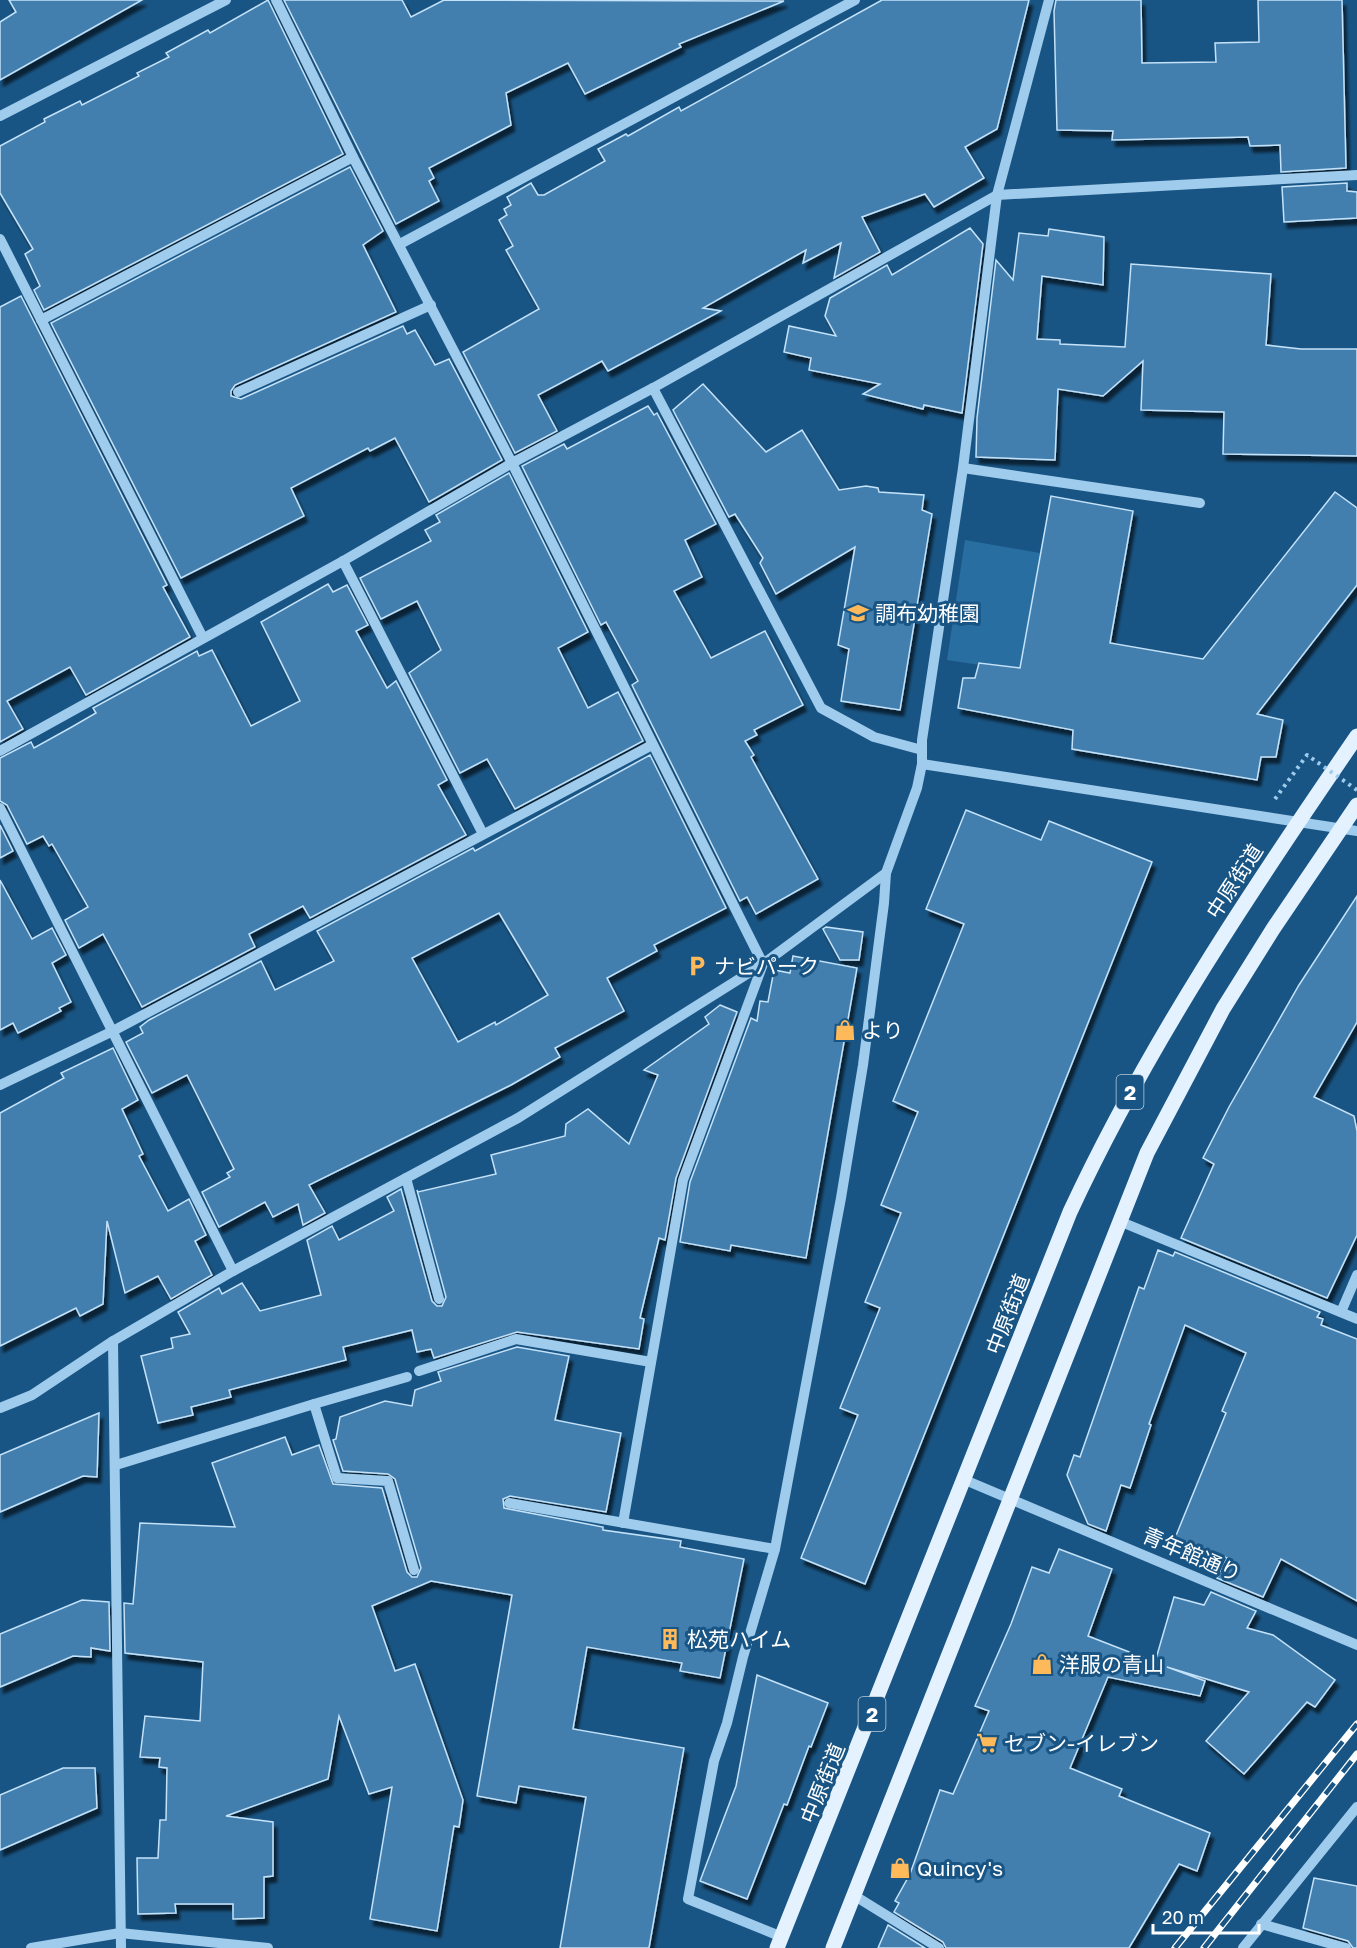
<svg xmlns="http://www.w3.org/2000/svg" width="1357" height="1948" font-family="'Golos Text','Noto Sans JP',sans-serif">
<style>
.green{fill:#286ea1}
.building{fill:#427fae;stroke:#c4e2f9;stroke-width:1.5;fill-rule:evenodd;filter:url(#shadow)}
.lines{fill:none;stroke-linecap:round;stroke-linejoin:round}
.minor{stroke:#9fcbec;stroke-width:10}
.major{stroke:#e4f2ff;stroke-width:15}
.rail-casing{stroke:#fff;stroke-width:7}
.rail{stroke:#195584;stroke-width:4.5;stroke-dasharray:14;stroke-linecap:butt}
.path-bridge{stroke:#9fcbec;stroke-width:4;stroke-dasharray:3 4.5;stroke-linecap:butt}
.labels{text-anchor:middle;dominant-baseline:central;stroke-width:6;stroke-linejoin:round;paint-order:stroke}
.shield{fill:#195584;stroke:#baccda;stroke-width:1.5}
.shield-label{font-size:20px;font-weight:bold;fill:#fff}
.poi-label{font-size:21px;fill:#fff;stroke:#195584;text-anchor:start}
.street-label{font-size:21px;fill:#fff;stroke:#195584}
</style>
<defs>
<filter id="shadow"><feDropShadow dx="3.5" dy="6" stdDeviation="1.5" flood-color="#0009"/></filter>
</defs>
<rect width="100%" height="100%" fill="#195584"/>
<!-- green -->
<path class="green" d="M965,540l75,13 -21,118 -72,-11z"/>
<!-- building -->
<g class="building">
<path d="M9,0h133l-142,80v-58l16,-10z"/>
<path d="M268,0l75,154 -299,156 -10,-20 6,-4 -15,-32 8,-5 -33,-56v-47l45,-24 -1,-3 36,-18 2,4 57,-29 -2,-3 32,-16 -3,-4 42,-23 2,3z"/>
<path d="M284,0h118l9,17 33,-17 340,1 -105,43 2,3 -96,47 -17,-31 -62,30 5,32 -82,43 5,10 -5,3 10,20 -43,23z"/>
<path d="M882,0h147l-32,129 -32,18 19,31 -50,29 -9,-13 -63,23 18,35 -46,26 7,-35 -38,20 3,-13 -103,58 18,3 -113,60 -6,-10 -64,34 19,36 -42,22 -52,-101 76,-43 -33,-59 7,-4 -14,-26 8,-5 -3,-6 7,-4 -4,-8 24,-14 7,12h6l61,-34 -7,-12 28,-15 2,2 51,-29 2,4z"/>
<path d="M1056,0h85l1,63 74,-1 -1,-19 44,-1 -1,-42h84l4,168 -65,4 -1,-27 -30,1 -2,-9 -136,3 1,-9 -56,-1 -3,-119z"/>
<path d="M350,167l33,64 -20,14 33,67 -161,73 -4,6v5l10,3 162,-73 4,8 8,-4 20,35 14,-6 53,101 -73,42 -34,-64 -25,13 -2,-3 -77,40 13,28 -123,62 -130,-255z"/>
<path d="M1347,183v8l10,1v26l-73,4 -2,-35z"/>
<path d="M970,228l13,16 -21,169 -38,-8 -1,4 -60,-15 17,-10 -71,-14 2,-12 -27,-6 5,-26 47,10 -11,-20 5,-18 57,-33 5,10z"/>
<path d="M1049,229l55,8 -1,48 -61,-9 -5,63 23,1v4l65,3 6,-83 140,10 -5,71 35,4h56v107l-134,-2 1,-42 -83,-2 2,-49 -40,35 -45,-7 -3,71 -79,-3 1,-39 19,-158 17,20 6,-47 29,3z"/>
<path d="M21,296l146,289 -4,2 27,50 -104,58 -16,-28 -63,34 16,28 -23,13v-435z"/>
<path d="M703,384l63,68 36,-22 37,60 27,-4 12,2 1,4 45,3 -2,15 10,4 -32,196 -59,-9 8,-52 -11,-4 17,-98 -79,47 -16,-31 3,-5 -28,-44 -6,3 -56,-107z"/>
<path d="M648,406l6,9 3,-2 59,111 -31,16 17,37 -28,14 37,67 54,-27 38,74 -49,25 3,5 -12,6 9,14 -3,2 67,122 -62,35 -9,-17 -7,4 -108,-216 6,-4 -32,-59 -5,3 -79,-159 42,-22 3,5z"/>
<path d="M509,473l79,159 -30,16 30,60 30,-16 25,49 -128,68 -28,-50 -27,14 -51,-100 32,-23 -24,-49 -36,18 -21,-41 71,-37 -6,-11 15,-8 -4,-7z"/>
<path d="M1335,492l22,16v77l-100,129 26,6 -7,37h-15l-4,23 -185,-31 1,-19 -115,-22 5,-30h12l4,-15 41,5 31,-172 82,15 -23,132 93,16z"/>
<path d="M328,584l5,8 14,-7 21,40 -12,6 31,57 9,-7 51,99 -9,5 28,50 -156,83 -7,-12 -54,28 6,13 -113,60 -39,-73 -24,14 -14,-28 23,-13 -36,-63 -3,2 -6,-10 -16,8 -20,-39 -7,-4v-43l31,-16 3,6 36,-20 26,-15 -3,-5 104,-57 2,5 13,-6 39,76 49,-25 -39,-79z"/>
<path d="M650,755l76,153 -72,37 3,6 -50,27 17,33 -69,37 5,9 -49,28 -202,100 16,28 -22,12 -5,-21 -25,13 -8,-15 -46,25 -17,-35 28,-15 -3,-4 7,-4 -47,-94 -35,18 -26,-51 17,-9 -3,-6 9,-7 112,-59 14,29 59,-29 -17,-30 156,-83 2,3zM499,913l49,82 -52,30 -1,-3 -37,20 -46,-84z"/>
<path d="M966,810l75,30 8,-19 103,41 -287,722 -64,-26 57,-143 -18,-7 40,-100 -15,-6 36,-89 -20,-8 37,-93 -25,-11 71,-177 -38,-15z"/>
<path d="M0,825l13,26 -13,7z"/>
<path d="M0,880l32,59 20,-11 14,27 -14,8 19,39 -12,6 2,3 -43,22 -5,-10 -13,7z"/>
<path d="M1357,896v126l-43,75 40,19 3,15v104l-30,63 -146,-60 33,-74 -11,-6 26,-51 70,-122z"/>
<path d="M826,927l37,5 -4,28h-19l-17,-31z"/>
<path d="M793,956l64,12 -51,290 -75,-13 -1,6 -50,-9 10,-60 61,-164 6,3 3,-20 8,1 6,-32 16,3z"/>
<path d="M720,1005l17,7 -61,166 -11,62 -6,-2 -19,80 4,1 -5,30 -122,-17 -83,26 -3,-9 -14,3 -5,-22 -69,17 3,13 -117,30 2,7 -40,10 2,8 -35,8 -17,-67 32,-8 -2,-10 19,-4 -12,-22 41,-24 3,6 20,-11 18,28 61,-16 -14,-55 25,-14 7,14 55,-29 -7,-14 14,-8 31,112 5,5h5l4,-9 -29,-107 1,2 78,-18 -5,-19 74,-19 1,-12 22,-15 41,35 29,-69 -14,-5 65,-46 -4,-7z"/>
<path d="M113,1048l25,52 -16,9 21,45 -4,2 29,55 21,-12 17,36 -11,6 17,34 -41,24 -13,-23 -33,17 -18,-72 -4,83 -23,12 -4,-8 -76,38v-233l64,-35 -3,-5z"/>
<path d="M1158,1250l15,6 2,-4 145,60 -3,5 6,2 -2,6 36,14v262l-76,-42 -18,38 -46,-19 10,-20 -52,-20 51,-125 -4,-2 24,-58 -61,-28 -36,99 2,1 -21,63 -9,-3 -15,46 -18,-7 -21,-49 7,-20 6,2 59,-170 5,2z"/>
<path d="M517,1347l52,9 -14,64 66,13 -15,79 -96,-16 -7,3 1,9 99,19v3l78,11 -1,6 64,12 -24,119 -40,-7 2,-8 -95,-16 -14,82 111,19 -35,200h-89l26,-151 -67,-11 -3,17 -39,-7 35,-201 -81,-14 -59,25 23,65 20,-7 48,136 -4,27 -5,-1 -17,105 -67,-12 22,-132 -23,7 -30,-78 -11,63 -102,37 47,6v54l-9,1v41l-31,1v-15h-58l1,9 -38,1 -1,-56h21l2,-38h6l1,-52 -8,-1 1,-9 -20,-1 5,-41 55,5 3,-59 -78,-9 -1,-50 9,1 7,-81 95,4 -23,-64 73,-26 7,18 27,-10 14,39 49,4 25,84 5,5h5l4,-9 -26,-89 -7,-5 -45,-3 -10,-31 3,-1 4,-22 45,-16 27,5 3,-16 26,-9 -3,-9z"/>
<path d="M99,1413l-2,64 -14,-1 -83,36v-57z"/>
<path d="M1059,1549l53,20 -24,67 67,26 19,-65 30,8 7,-13 45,19 -9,17 26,7 62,45 -20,27 -8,-5 -63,72 -38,-33 43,-49 -82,-25 38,14 -5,15 -92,-19 -38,91 52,21 -3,7 91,37 -13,38 -18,-7 -50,84h-183l-3,-6 -49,-30 5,-9 -4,-2 15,-27 30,-84 13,4 36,-83 -14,-5 36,-82 21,-57 17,6z"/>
<path d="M82,1600l27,2 1,49 -19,-3v9l-18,-1 -73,31v-53z"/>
<path d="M757,1675l71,28 -17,44 -2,-1 -22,59 -3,-1 -37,95 -47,-18 36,-95z"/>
<path d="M63,1768h32l2,40 -97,42v-55z"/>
<path d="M1314,1878l43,8v62h-4l-5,-7 -45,-13z"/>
<path d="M888,1925l37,23h-47z"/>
</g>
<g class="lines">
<!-- minor -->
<g class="minor">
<path d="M276,0l77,157 159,306 251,501 -80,216 -60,343"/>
<path d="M0,116l226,-116"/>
<path d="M0,239l203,399"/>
<path d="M400,244l455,-244"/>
<path d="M41,320l312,-163"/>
<path d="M653,388l168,320 53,29 48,13"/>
<path d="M238,392l193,-87"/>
<path d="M963,468l237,35"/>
<path d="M343,561l140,273"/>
<path d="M0,751l343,-190 169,-98 141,-75 344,-193 360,-20"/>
<path d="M922,764l435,67"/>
<path d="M0,808l233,463"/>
<path d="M0,1085l111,-53 541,-287"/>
<path d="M406,1178l33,121"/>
<path d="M1119,1221l238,98"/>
<path d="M1341,1312l16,-37"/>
<path d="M113,1341l8,607"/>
<path d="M419,1371l97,-32 135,23"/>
<path d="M314,1404l93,-27"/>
<path d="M0,1408l32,-13 81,-54 120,-70 285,-153 245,-154 123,-91 31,-85 5,-24v-24l41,-272 34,-273 52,-195"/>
<path d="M116,1465l198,-61 23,74 51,3 26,89"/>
<path d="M965,1480l392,165"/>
<path d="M509,1503l266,46"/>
<path d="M855,1896l84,52"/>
<path d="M1261,1924l85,24"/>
<path d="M782,1937l-94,-38 26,-138 13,-38 16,-66 32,-108 66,-351 22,-133 21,-162 2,-30"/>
<path d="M31,1948l89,-15 148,15"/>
<path d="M1243,1948l114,-141"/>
</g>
<!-- major -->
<g class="major">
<path d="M777,1948l293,-736c78,-168 182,-323 287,-476"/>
<path d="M833,1948l314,-795 76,-144 50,-80 84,-124"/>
</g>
<defs>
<g id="rail">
<path d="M1175,1948l182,-224"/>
<path d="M1204,1948l153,-194"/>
</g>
</defs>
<!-- rail casing -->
<use href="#rail" class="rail-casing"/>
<!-- rail -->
<use href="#rail" class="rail"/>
<!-- path-bridge -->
<path class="path-bridge" d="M1275,799l32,-44 50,35"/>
</g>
<!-- icons -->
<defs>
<symbol id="school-bare" viewBox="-9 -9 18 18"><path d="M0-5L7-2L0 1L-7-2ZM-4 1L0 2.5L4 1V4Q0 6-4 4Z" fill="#feba5a" stroke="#195584" stroke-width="2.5" paint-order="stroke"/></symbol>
<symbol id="parking-bare" viewBox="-9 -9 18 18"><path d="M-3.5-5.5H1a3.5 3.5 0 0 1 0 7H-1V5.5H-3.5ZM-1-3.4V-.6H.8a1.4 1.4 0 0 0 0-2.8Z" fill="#feba5a" stroke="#195584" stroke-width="2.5" paint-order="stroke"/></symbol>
<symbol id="shop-bare" viewBox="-9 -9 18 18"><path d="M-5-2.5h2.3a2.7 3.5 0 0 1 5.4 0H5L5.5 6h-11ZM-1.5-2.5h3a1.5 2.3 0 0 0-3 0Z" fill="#feba5a" stroke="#195584" stroke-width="2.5" paint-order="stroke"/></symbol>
<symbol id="building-bare" viewBox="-9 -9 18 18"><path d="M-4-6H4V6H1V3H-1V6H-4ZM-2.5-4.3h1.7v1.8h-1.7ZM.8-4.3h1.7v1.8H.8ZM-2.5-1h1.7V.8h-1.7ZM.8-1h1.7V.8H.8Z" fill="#feba5a" stroke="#195584" stroke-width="2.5" paint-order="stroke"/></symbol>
<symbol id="supermarket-bare" viewBox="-9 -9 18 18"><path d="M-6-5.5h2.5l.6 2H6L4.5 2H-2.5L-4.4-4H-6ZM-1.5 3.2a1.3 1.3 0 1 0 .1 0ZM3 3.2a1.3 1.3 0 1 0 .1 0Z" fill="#feba5a" stroke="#195584" stroke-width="2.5" paint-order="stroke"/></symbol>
</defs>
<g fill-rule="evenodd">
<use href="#school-bare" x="843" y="598" width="30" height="30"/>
<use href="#parking-bare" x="682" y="951" width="30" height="30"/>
<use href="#shop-bare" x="830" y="1015" width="30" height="30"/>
<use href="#building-bare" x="655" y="1624" width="30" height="30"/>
<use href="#shop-bare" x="1027" y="1649" width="30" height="30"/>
<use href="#supermarket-bare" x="972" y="1728" width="30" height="30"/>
<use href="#shop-bare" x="885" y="1853" width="30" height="30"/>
</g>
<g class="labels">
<!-- shield labels -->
<g class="shield">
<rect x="1116.5" y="1075" width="27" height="34" rx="4.5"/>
<rect x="858.5" y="1697" width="27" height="34" rx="4.5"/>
</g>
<g class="shield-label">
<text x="1130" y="1092">2</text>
<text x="872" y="1714">2</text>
</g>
<!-- poi labels -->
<g class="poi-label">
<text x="875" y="613">調布幼稚園</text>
<text x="714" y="966">ナビパーク</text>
<text x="862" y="1030">より</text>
<text x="687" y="1639">松苑ハイム</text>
<text x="1059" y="1664">洋服の青山</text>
<text x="1004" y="1743">セブン-イレブン</text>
<text x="917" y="1868">Quincy's</text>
</g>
<!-- street labels -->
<g class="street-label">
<text transform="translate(1234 881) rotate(-57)">中原街道</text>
<text transform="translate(1007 1314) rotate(-69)">中原街道</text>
<text transform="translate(1192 1554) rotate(23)">青年館通り</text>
<text transform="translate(822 1783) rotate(-68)">中原街道</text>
</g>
</g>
<!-- scale -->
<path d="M1153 1924v9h106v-9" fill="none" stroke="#ffffff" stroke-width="3"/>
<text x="1162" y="1924" font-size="18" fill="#ffffff" stroke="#195584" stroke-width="4.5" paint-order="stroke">20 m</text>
</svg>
